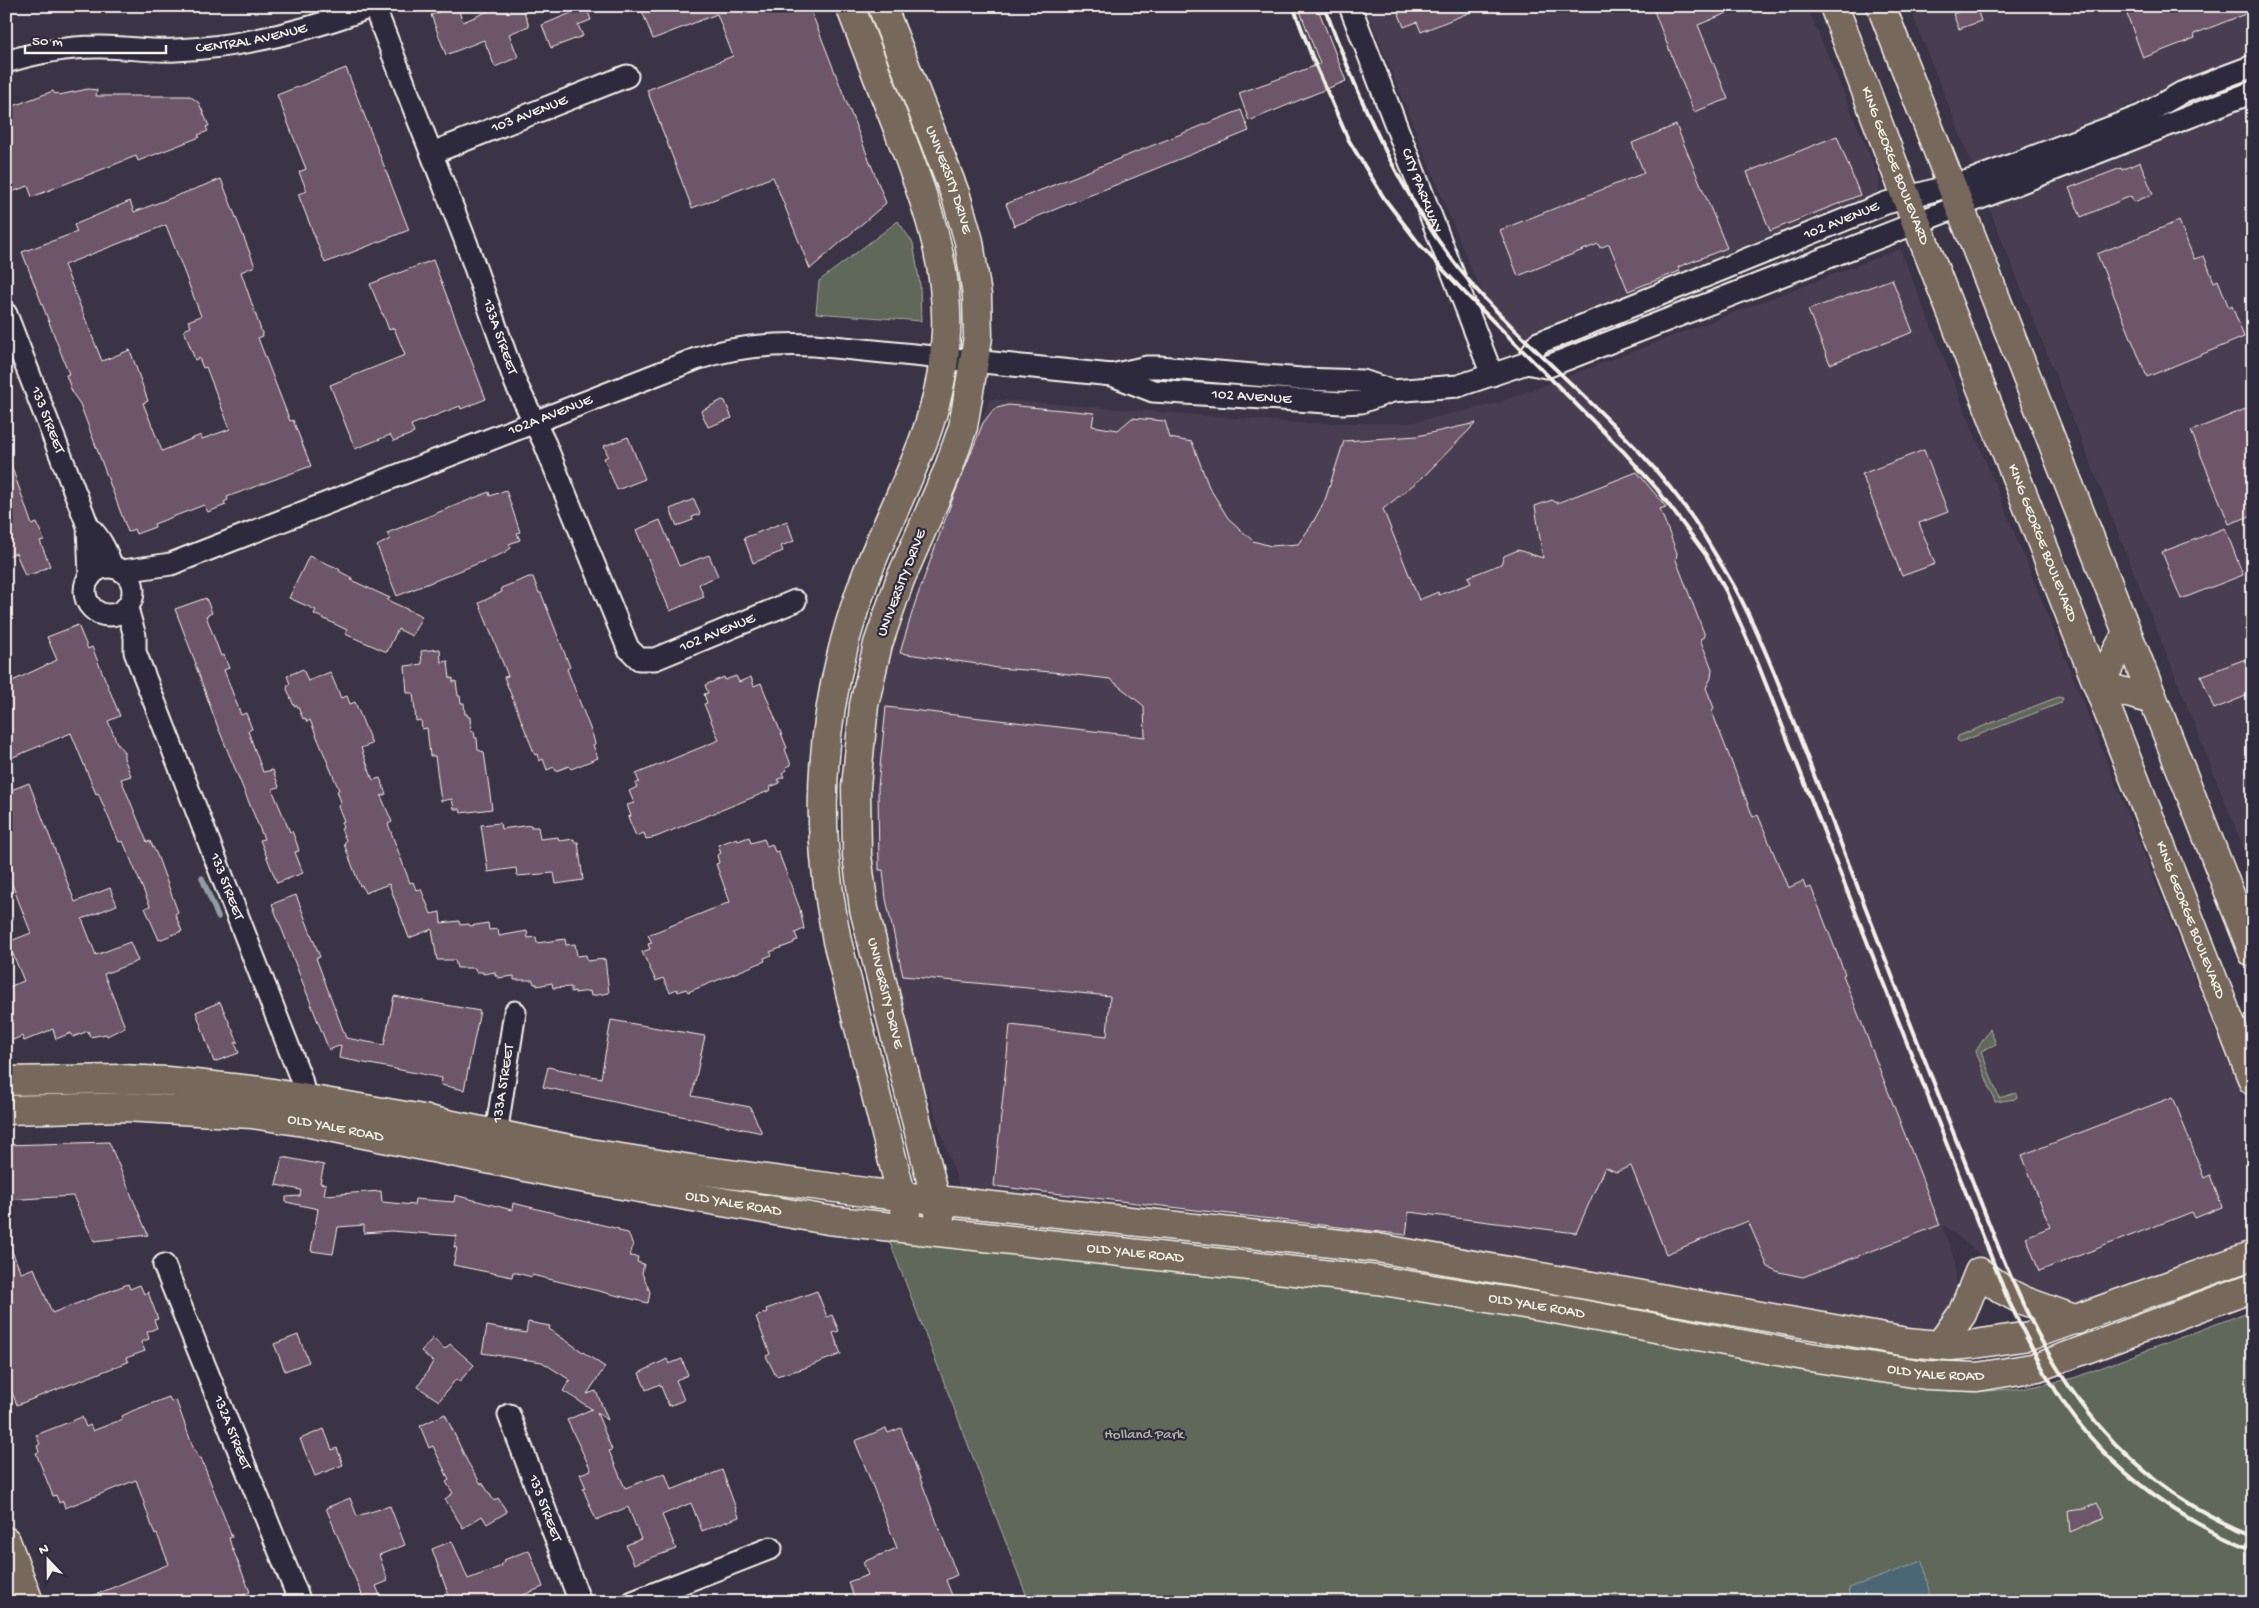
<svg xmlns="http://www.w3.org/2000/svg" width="2259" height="1608" font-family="'Gochi Hand',sans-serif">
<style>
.built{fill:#4a3e51}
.green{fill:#60675a;stroke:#aaaca1}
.water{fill:#4c6675;stroke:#8f9ea3}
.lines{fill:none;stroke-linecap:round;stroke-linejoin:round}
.stream{stroke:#8f9ea3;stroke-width:5.5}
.building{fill:#6d566a;stroke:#f4f1e8;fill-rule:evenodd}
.minor-casing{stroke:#f4f1e8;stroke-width:25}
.major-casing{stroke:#f4f1e8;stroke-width:31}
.minor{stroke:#2f2a3d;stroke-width:21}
.major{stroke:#76695c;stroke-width:28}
.rail{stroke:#f4f1e8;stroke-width:4}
.labels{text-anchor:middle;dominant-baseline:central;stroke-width:4.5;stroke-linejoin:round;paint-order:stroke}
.street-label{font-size:15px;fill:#f4f1e8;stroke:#2f2a3d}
.park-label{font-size:15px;fill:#b1b3a8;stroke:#2f2a3d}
</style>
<rect width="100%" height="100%" fill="#3b3346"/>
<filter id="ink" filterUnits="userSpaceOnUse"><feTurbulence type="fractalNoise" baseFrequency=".02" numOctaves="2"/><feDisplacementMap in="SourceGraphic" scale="10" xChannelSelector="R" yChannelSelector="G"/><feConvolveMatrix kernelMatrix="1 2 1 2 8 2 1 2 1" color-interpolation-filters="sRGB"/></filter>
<g filter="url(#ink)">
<!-- built -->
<g class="built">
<path d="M1365,6h442l72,171v13l-4,6 -340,140 -33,-2 -34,-72z"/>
<path d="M1909,6h344v49l-80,31 -53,23 17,35 116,-42v777l-8,-27z"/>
<path d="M1900,249l353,875v118l-155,59 -23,4 -42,-6 -89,-74 -1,4 12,32 2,39 -20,29 -13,4 -963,-141 -64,-189 -31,-126 12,-172 11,-50 101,-256 310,24h109l86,-19z"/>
</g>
<!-- green -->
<g class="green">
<path d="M898,221l15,22 7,42 1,36 -105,-8 3,-32z"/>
<path d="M2058,697l5,1 -2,5 -101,39 -3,-2 1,-4z"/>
<path d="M1990,1029l6,15 -15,7 18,47 17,-5 1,4 -2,2 -20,3 -18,-48 -1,-3z"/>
<path d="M889,1240l507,55 468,84 85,12 24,1 53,-4 48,-10 179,-68v292h-1224z"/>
</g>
<!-- water -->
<path class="water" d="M1923,1561l8,41h-80l-2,-14z"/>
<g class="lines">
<!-- stream -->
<path class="stream" d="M202,878l16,39"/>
</g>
<!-- building -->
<g class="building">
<path d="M454,6h3l6,16 37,-16h22l7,20 -20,8 9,23 -23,10 -11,-27 -38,15 -15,-40z"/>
<path d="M568,6h18l5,14 -13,5 5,11 -32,12 -9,-23 29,-12z"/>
<path d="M640,6h169l77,197 -76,66 -37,-92 -81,31 -45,-118 86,-34 -16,-42 -64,25z"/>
<path d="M1298,6h19l29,75 -97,40 -10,-28 81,-29z"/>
<path d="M1396,6h87v1l-62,25 -4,-10 -13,5z"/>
<path d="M1652,6h92l-46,19 30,74 -34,13z"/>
<path d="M1973,6h3l5,15 -22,8 -6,-15z"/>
<path d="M2124,6h129v5l-59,23 1,4 -52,20z"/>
<path d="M346,68l63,162 -84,33 -27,-69 9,-3 -8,-19 7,-3 -29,-74z"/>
<path d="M88,89l9,1 -1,6h94l9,7 10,23 -3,1 2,4 -10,4 2,2 -62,24 -2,-5 -104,41 -4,-11 -22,8v-76l5,-2 -3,-8 45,-17 2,3 3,-1 1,2z"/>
<path d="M1241,110l8,21 -235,95 -8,-22z"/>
<path d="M1676,125l51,123 -49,19 2,4 -52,20 -19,-47 -9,4 -2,-4 -80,32 -18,-46 144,-57 -12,-30z"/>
<path d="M1837,136l23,59 -90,36 -23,-59z"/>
<path d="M2140,162l13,32 -19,8 -3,-6 -50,21 -12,-29 52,-20 1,2z"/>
<path d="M221,179l34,87 -14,6 22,64 -5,2 32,83 3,-1 18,46 -84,31 1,3 -4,2 2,3 -18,7 -4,-7 -50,19 1,3 -19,7 -2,-5 -6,3 -48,-128 -7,-10 -7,-19 3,-1 -47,-122 55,-20 -3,-7 56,-24 4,11zM166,225l35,91 -13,5 3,6 -7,3 11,30 4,-2 4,10 3,-1 24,62 -28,10 -1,-4 -39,16 -19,-48 5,-2 -18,-51 -28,11 -38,-96z"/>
<path d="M2179,221l15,38 10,-3 10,26 4,-2 11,28 3,-2 12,31 -97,40 -50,-123z"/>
<path d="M433,260l53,139 -25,10 -1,-3 -49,19 3,8 -20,8 -4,-6 -35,14 -25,-64 75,-30 -11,-27 -5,2 -6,-16h-1l-12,-30z"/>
<path d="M1892,279l21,53 -83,32 -22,-54z"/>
<path d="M722,400l3,1 7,17 -24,9 -7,-16z"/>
<path d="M1008,405l86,8 -2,13 26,4 14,-12 33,3 5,17 22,4 17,45 19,31 25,23 18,5 27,-2 13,-18 14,-26 19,-59 73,-5 59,-13 -53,54 -40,32 36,91 19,-8 1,3 32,-12 -3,-6 33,-13 3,-8 14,-6 25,8 -8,-52 17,-6 5,3 80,-31 29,35 -6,2 17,44 -1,7 28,73v4l-4,2 12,30 -1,9 -5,10 8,20 -2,4 41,105 5,-2 30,73 15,-7 3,8 5,-2 34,87 -2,1 97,250 -137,52 -24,-5 -11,-5 -20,-46 -82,33 -35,-88 -15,6 -11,-5 -29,66 -167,-21 -3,23 -412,-49 16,-161 97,11 3,-40 -207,-20 -17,-77 -3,-29h-4l-1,-83 8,-80 259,30 -1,-31 -34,-27 -58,-7 -55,-4 -19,-4 -78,-11 15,-50 38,-105 30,-75 11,-14z"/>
<path d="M2253,406v109l-24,9 -38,-93z"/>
<path d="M628,437l17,42 -28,11 -13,-32 4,-2 -4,-10z"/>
<path d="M1924,450l24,62 -29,11 16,41 -33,12 -40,-102z"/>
<path d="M6,456h2l24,69 5,-2 7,17 -4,1 10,25 -12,6 -13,4 -9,-23 -10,4z"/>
<path d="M506,490l14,42 -3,1 3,7 -11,4 2,4 -7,5 -107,43 -20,-50 13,-7 -3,-6 102,-41 1,4z"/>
<path d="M694,499l6,15 -8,3 1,3 -16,6 -7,-17z"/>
<path d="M660,520l19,46 30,-11 9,21 -19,8 5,13 -34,14 -34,-81z"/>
<path d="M787,521l7,20 -13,5 2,5 -30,12 -9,-25z"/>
<path d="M2225,528l18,47 -62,24 -19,-47z"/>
<path d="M309,556l31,13 -1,2 13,7 -1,2 39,18 -3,2 35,16 -10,20 -14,-7 -11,23 -42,-18 2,-4 -33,-16 2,-4 -27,-12z"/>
<path d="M529,577h4l6,16h2l29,74 -3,2 26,67 2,8 -2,1 5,13 -27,11 -2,-3 -13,5 -2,-4 -7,3 -4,-11 -4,2 -2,-7 -2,1 -31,-78 4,-1 -29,-73 23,-11 -1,-4z"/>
<path d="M206,598l6,15 -6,3 15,40 3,-1 5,13 -5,2 17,45 5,-2 6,16 -4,2 15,41 10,-2 6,17 -7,2 18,43 2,-1 5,13 2,7 -4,1 8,21 -26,10 -17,-43 4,-1 -47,-114 -22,-61h1l-21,-55z"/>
<path d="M78,625l10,24 4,-2 28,69 -12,5 9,22 7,9v6l7,18 -10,3 26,63 3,-1 7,14 21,57 -3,2 7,17 -23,9 -14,-32 5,-2 -27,-65 -4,1 -21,-49 -2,1 -25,-61 -65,27v-76l51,-24 -10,-23z"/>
<path d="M440,649l1,13 7,-1 2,18 3,-1v4l3,-1 2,15h2l1,7h3l1,11h2l1,3h2l1,15 3,-1 1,7h2l1,12 6,2 8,57 -31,4 -1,-4h-6l-2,-10 -11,2 -6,-45h-5l-3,-28 -5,1 -1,-9 -5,1 -3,-28h-6l-2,-27 17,-2 -1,-13z"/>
<path d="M2253,656v37l-39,16 -13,-33z"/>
<path d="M303,669l5,12 22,-9 11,26 6,-2 3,8 5,-2 17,42 -11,4 12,32 7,-2 6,16 -5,2 11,26 -4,2 22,59 3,-1 3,8 5,-1 10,25 9,-2 1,11 18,-2 1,4 9,-1 1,2 18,-3 1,7 9,-1 1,7 28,-5 1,7 8,-1 1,6 28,-4 1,6 9,-1 2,12 9,-1 1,6 18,-2 4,34 -18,3 -1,-5 -15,2v-2l-4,1v-5l-18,1 -1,-5 -15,3v-2h-3l-1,-4h-19v-4l-16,2v-2h-3v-4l-12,2v-2h-7l-1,-4h-18l-2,-8h-18l-5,-31 -23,9 -20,-54 -24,9 -3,-8 -2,1 -16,-42 2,-4 -5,-11 2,-1 -2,-6 3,-1 -6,-15 3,-4 -4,-11 2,-1 -29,-70 -3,2 -2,-4 -2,1 -6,-14 -3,1 -7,-17 1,-4 2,-1 -3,-8z"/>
<path d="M736,676l3,6 12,-5 3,9 7,-3 26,65 -2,1 6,16 -5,2 1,3 -5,3 2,4 -6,2 2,4 -10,4 1,3 -69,28 -46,19 -10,2 -2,-6 -8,3 -8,-19 3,-1 -4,-11 7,-2 -5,-12 8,-4 -2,-3 4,-2 -3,-8 83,-34 -15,-36 3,-1 -3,-9 4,-1 -3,-8 19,-8 1,3z"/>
<path d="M29,783l46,119 35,-14 7,17 -35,14 14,36 34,-13 8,19 -34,13 21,53 -18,9 -1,-2 -16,3 -2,-6 -15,6 -2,-4 -15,6 -3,-10 -29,12 -2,-5 -16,7v-55l18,-7 -16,-39 23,-9 -25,-64v-77z"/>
<path d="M500,823l1,6 30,-4v2h7l2,12 18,-2 1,4 15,-2v3h4l5,38 -27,4 -2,-11 -37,3 -1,-8 -28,4 -7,-47z"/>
<path d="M749,837l2,6 13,-4 3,7 5,-2 3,8 3,-1 22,58 4,20 -9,4 3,7 -4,1v2l-24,9 2,3 -8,3 1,3 -77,31 -2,-3 -8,3 -1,-3 -7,3 -7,-14 -7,3 -14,-29 8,-3 -2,-5 4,-1 -4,-8 82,-33 -14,-38 3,-1 -2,-8 4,-2 -3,-8 19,-7 1,3z"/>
<path d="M296,895l24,62 -4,1 30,80 38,7 10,-49 86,15 -16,79 -23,-5 1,-7 -103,-20 2,-13 -12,5 -57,-146z"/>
<path d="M220,1002l18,40 -3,1 4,10 -25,9 -18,-50z"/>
<path d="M611,1020l94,16 -13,60 58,11 12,26 -219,-46 5,-20 53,11z"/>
<path d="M2173,1097l31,81 6,-3 12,32 -27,11 -3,-6 -153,59 -13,-34 24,-10 -28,-72z"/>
<path d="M109,1142l39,93 -54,6 -21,-45 -67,4v-55z"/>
<path d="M282,1157l42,8 -4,18 6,1 -2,11 57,-4 1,11 32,3 1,-6 39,3 1,-7 57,15 1,-7 106,26v2l9,2 5,12 -3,11 8,1 -1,5 7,2 -2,9 8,19 -2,11 -116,-28v2l-19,-5 -1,5 -59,-12 4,-17 -3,-1 3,-11 -66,-5 -27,2v-8l-26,2 -5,27 -22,-3 7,-42 -32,-7v-5l14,-1 1,-6 -25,-5z"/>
<path d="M6,1237l15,36 13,-5 18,45 76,-29 2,5 10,-4 4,9 4,-2 10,27 -4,1 3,8 -10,4 2,7 -8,3 4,9 -19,7 2,4 -111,43 -6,-15 -5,1z"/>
<path d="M817,1291l10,26 5,-2 7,16 -6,2 8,21 -39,15 -26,7 -10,-20 4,-2 -14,-37 11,-5 -1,-3z"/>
<path d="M528,1322l22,4 -1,3 56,38 -18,27 9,-3 12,29 -11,-7 15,37 -3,1 16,37 40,-15 6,17 51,-20 17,47 -37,14 -11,-28 -29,12 14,34 -42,15 -8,-19 15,-6 -13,-32 -32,13 -13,-31 3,-1 -6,-14 11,-4 -24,-50 25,-11 -29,-18 7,-11 -28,-18 -60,-9 5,-27 39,7z"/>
<path d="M298,1335l11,27 -24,9 -11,-27z"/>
<path d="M433,1338l12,11 5,-5 24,21 -15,17 -3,-3 -17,22 -21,-14 15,-25 -12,-11z"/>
<path d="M667,1359l2,5 13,-5 6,16 -12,5 8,20 -15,6 -9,-22 -14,6 -7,-17z"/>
<path d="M169,1397l2,5 5,-2 18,50 5,8h2l31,79 -3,1 2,7 19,47 -6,3 3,7h-169l91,-38 -12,-30 -2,1 -19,-55 -71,28 -2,-7 -4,2 -3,-8 -3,1 -17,-43 3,-1 -2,-6 3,-2 -4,-9 46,-18 4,10 4,-2 3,6 2,-1 28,-11 -1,-3 10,-5z"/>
<path d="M445,1414l22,47 14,23 1,-2 12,19 4,-3 9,14 -20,12 -5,-8 -19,12 -18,-29 8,-6 -7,-11 3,-2 -16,-34 -4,2 -9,-22z"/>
<path d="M886,1428l2,5 13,-5 56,147 -11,5 7,18 -8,4h-89l-8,-20 20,-7 -5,-13 34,-14 -42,-107z"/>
<path d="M324,1429l8,21 5,-2 6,17 -28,11 -15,-37z"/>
<path d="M350,1498l7,18 33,-10 15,39 -26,10 9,26 -12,5 5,12 -8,4h-8l-39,-94z"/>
<path d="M2097,1503l8,14 -35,15 -2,-21 16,-2z"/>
<path d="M452,1541l16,38 34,-13 -1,-2 4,-2 -1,-2 25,-10 14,37 -37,15h-55l-19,-53z"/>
</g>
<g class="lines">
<defs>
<g id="minor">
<path id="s1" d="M374,6l92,236 50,142 29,60 83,204 11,11h16l140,-58"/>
<path id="s2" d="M1350,6l142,369"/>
<path id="s3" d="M6,62c29,-9 60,-15 90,-15 27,-1 54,5 80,3 68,-3 134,-20 197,-44"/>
<path id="s4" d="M432,153l195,-77"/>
<path id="s5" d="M6,314l82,212 2,51"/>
<path id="s6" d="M1527,363l11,-20 29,-11 319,-129 86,-23 169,-64 40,-23 72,-27"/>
<path d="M1112,375l35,-8h12l142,12 62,2 29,10"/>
<path d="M88,526c13,13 18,24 24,41"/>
<circle cx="109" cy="591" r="24"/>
<path id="s7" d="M123,571l48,-7 525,-205c39,-13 77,-16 118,-14l298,30 41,16 189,12 19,-1 31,-11 66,-5 69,-23 19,4 707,-275"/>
<path id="s8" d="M129,604l-1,8 7,24v16l166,427 7,34"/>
<path id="s9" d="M483,1139l13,-5 19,-122"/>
<path id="s10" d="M164,1265l136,337"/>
<path id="s11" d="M509,1415l71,187"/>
<path d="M633,1602l138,-54"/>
</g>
<g id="major">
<path d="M850,6c16,41 32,82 48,123 25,65 51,132 48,203 -3,94 -48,160 -80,244 -32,84 -48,179 -42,268 2,33 7,65 13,97l69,272"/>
<path id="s12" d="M882,6l74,190 13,45 8,55 1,41 -15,90 -15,43 -48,110 -22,64 -14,61 -8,82 1,68 7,54 76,308"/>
<path id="s13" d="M1834,6l62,165 357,910"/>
<path d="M1881,6l372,947"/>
<path d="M2099,685l28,-52"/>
<path d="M2099,685l54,15"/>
<path d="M6,1081l115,-2 46,2 94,10 162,28 166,34 102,16 182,24 505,55 529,94 43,4 25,-2 54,-8 224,-81"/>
<path id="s14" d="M6,1110l118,-3 128,7 58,9 265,54 253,43 549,60 177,29 256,48 116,18 51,2 61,-10 215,-80"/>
<path d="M1940,1345l22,-31 17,-42 24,18 19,10 55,20"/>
<path d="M6,1541l23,61"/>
</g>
</defs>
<!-- minor casing -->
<use href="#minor" class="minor-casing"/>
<!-- major casing -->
<use href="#major" class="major-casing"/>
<!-- minor -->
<use href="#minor" class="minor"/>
<!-- major -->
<use href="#major" class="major"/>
<!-- rail -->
<g class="rail">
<path d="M1293,6l20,53 35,80 36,59 36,47 47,50 156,156 34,38 49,66 20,36 32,73 250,636c14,27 26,55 42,81 45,78 120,136 203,169"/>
<path d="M1324,6c38,101 80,200 151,282 75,84 171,152 230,249 12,21 26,42 37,64 33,66 59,143 87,212 43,111 86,223 130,334 35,87 65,180 122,256 44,60 103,105 172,133"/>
</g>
</g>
</g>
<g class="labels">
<!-- street labels -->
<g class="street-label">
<text stroke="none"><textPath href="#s3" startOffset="248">CENTRAL AVENUE</textPath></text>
<text stroke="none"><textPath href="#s4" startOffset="105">103 AVENUE</textPath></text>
<text stroke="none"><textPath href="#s13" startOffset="171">KING GEORGE BOULEVARD</textPath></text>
<text stroke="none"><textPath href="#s12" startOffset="186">UNIVERSITY DRIVE</textPath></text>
<text stroke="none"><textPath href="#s2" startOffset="198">CITY PARKWAY</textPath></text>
<text stroke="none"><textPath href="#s6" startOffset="350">102 AVENUE</textPath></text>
<text stroke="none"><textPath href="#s1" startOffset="354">133A STREET</textPath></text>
<text stroke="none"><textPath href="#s7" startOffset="1174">102 AVENUE</textPath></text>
<text stroke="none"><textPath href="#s7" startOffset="456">102A AVENUE</textPath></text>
<text stroke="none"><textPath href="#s5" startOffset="114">133 STREET</textPath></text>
<text stroke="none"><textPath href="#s13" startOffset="576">KING GEORGE BOULEVARD</textPath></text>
<text transform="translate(902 583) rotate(-69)">UNIVERSITY DRIVE</text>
<text stroke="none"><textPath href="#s1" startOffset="790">102 AVENUE</textPath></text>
<text stroke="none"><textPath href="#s8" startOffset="301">133 STREET</textPath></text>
<text stroke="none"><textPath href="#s13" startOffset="981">KING GEORGE BOULEVARD</textPath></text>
<text stroke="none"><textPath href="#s12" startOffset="1026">UNIVERSITY DRIVE</textPath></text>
<text stroke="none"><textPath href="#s9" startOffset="65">133A STREET</textPath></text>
<text stroke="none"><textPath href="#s14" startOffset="331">OLD YALE ROAD</textPath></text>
<text stroke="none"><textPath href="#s14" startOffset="736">OLD YALE ROAD</textPath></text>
<text stroke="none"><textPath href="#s14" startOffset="1141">OLD YALE ROAD</textPath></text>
<text stroke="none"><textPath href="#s14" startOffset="1546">OLD YALE ROAD</textPath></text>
<text stroke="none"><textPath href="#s14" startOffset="1951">OLD YALE ROAD</textPath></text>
<text stroke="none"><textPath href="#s10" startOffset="181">132A STREET</textPath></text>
<text stroke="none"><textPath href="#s11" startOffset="100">133 STREET</textPath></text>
</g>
<!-- park labels -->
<g class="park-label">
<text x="1144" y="1435">Holland Park</text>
</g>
</g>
<!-- margin -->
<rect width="2259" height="1608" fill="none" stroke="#2f2a3d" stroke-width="25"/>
<rect x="12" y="12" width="2234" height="1583" fill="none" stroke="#f4f1e8" stroke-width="2" filter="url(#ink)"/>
<!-- north arrow -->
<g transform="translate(48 1560) rotate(338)" stroke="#2f2a3d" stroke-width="4" paint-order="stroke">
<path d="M0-4L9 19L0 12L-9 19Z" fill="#f4f1e8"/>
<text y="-8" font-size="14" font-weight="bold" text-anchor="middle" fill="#f4f1e8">N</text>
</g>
<!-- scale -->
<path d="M25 45v8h141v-8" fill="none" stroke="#f4f1e8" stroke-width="2.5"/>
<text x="32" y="45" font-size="15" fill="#f4f1e8" stroke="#2f2a3d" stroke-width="4" paint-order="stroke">50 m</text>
</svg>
